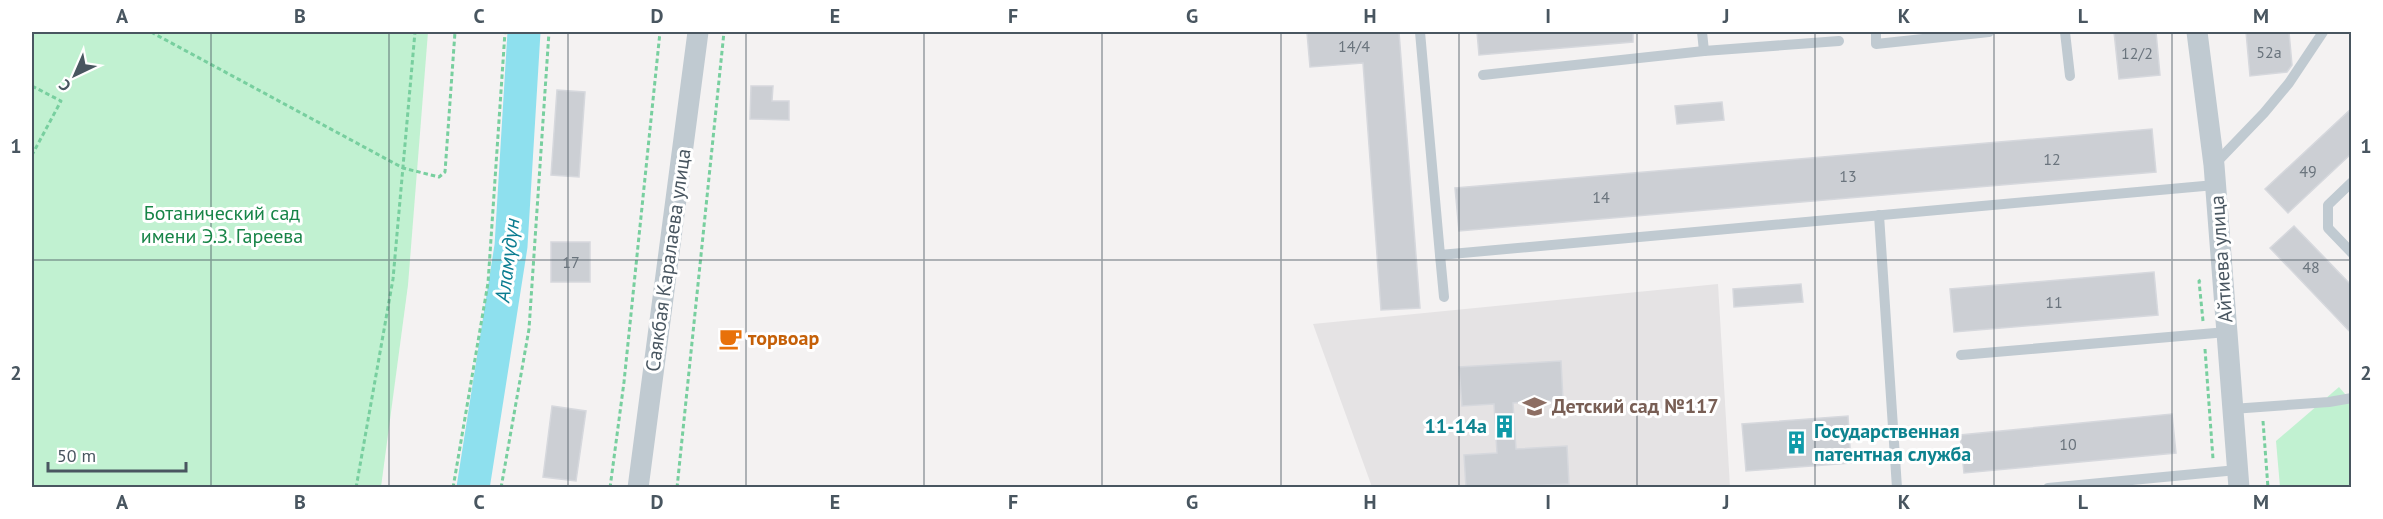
<svg xmlns="http://www.w3.org/2000/svg" width="2383" height="519" font-family="'PT Sans',sans-serif">
<style>
.education{fill:#e5e3e4}
.green{fill:#c1f1d1}
.lines{fill:none;stroke-linecap:round;stroke-linejoin:round}
.river{stroke:#8ee0ee;stroke-width:33}
.building{fill:#cccfd4;stroke:#d6d8dd;stroke-width:1.5}
.path{stroke:#78cf9f;stroke-width:3;stroke-dasharray:4.5 3;stroke-linecap:butt}
.service{stroke:#c0cad1;stroke-width:10}
.minor{stroke:#c0cad1;stroke-width:21}
.grid{fill:none;stroke:#495660;stroke-width:1.5;stroke-opacity:0.55}
.labels{text-anchor:middle;dominant-baseline:central;stroke-width:6;stroke-linejoin:round;paint-order:stroke}
.number-label{font-size:16px;fill:#6a747d}
.park-label{font-size:20px;fill:#178447;stroke:#fff}
.street-label{font-size:20px;fill:#495660;stroke:#fff}
.food-label{font-size:20px;font-weight:bold;fill:#c56008;stroke:#fff;text-anchor:start}
.education-label{font-size:20px;font-weight:bold;fill:#785e54;stroke:#fff;text-anchor:start}
.culture-label{font-size:20px;font-weight:bold;fill:#0d838f;stroke:#fff;text-anchor:end}
.water-label{font-size:21px;font-style:italic;fill:#0c7d91;stroke:#fff}
.neatline{fill:none;stroke:#495660;stroke-width:2}
.grid-label{font-size:20px;text-anchor:middle;font-weight:bold;fill:#495660}
</style>
<rect width="100%" height="100%" fill="#f4f2f2"/>
<!-- education -->
<path class="education" d="M1718,284l12,203h-358l-59,-163z"/>
<!-- green -->
<g class="green">
<path d="M32,32h396l-20,253 -27,202h-349z"/>
<path d="M2339,387l12,14v86h-71l-4,-46z"/>
</g>
<g class="lines">
<!-- river -->
<path class="river" d="M473,488l38,-242 13,-214"/>
</g>
<!-- building -->
<g class="building">
<path d="M1322,32h77l21,276 -39,2 -18,-247 -53,4 -3,-34z"/>
<path d="M1477,32h156v10l-154,13z"/>
<path d="M2114,32h42l4,43 -41,4z"/>
<path d="M2246,32h43l3,33 -5,7 -37,4z"/>
<path d="M751,86h22l-1,15h17v19l-39,-1z"/>
<path d="M557,90l28,2 -6,85 -28,-2z"/>
<path d="M1722,102l2,18 -47,4 -2,-18z"/>
<path d="M2352,108v45l-64,60 -23,-24z"/>
<path d="M2152,129l4,43 -697,59 -4,-43z"/>
<path d="M2294,226l58,60v48l-82,-86z"/>
<rect x="551" y="242" width="39" height="40"/>
<path d="M2154,272l4,43 -204,17 -4,-43z"/>
<path d="M1801,284l2,18 -69,5 -1,-18z"/>
<path d="M1561,361l2,39 -50,3 3,46 51,-3 2,38 -103,4 -2,-33 33,-2 -3,-49 -32,2 -3,-39z"/>
<path d="M552,406l34,5 -10,70 -33,-4z"/>
<path d="M2172,414l4,39 -212,20 -4,-38z"/>
<path d="M1848,416l3,47 -105,8 -4,-47z"/>
</g>
<g class="lines">
<!-- path -->
<g class="path">
<path d="M151,32l252,136 36,9 6,-5 10,-140"/>
<path d="M32,86l29,15 -29,54"/>
<path d="M2203,321l-4,-40 4,-2"/>
<path d="M2205,349l8,110"/>
<path d="M2263,421l5,67"/>
<path d="M356,488l37,-209 22,-247"/>
<path d="M453,488l35,-205 17,-251"/>
<path d="M501,488l28,-159 20,-297"/>
<path d="M610,488l14,-106 36,-350"/>
<path d="M677,488l47,-456"/>
</g>
<!-- service -->
<g class="service">
<path d="M1420,32l20,223 775,-70"/>
<path d="M1702,32l2,19 135,-10"/>
<path d="M1876,32v12l113,-12"/>
<path d="M2065,32l5,44"/>
<path d="M1483,75l221,-24"/>
<path d="M2214,165l50,-52 25,-30 34,-51"/>
<path d="M2352,182l-24,23v23l24,25"/>
<path d="M1879,215l18,273"/>
<path d="M1440,255l4,42"/>
<path d="M1961,355l266,-23"/>
<path d="M2232,409l97,-7 23,-4"/>
<path d="M2048,488l189,-18"/>
</g>
<!-- minor -->
<g class="minor">
<path d="M2197,32l17,133 25,323"/>
<path d="M638,488l60,-456"/>
</g>
</g>
<!-- grid -->
<path class="grid" d="M211,32v456M389,32v456M568,32v456M746,32v456M924,32v456M1102,32v456M1281,32v456M1459,32v456M1637,32v456M1815,32v456M1994,32v456M2172,32v456M32,260h2320"/>
<!-- icons -->
<defs>
<symbol id="cafe-bare" viewBox="-9 -9 18 18"><path d="M-5.5-4.5H6V0H3Q3 3.5 0 3.5H-2.5Q-5.5 3.5-5.5 0ZM3-3.2v2h1.7v-2ZM-6 4.5H4V6H-6Z" fill="#e8710a" stroke="#fff" stroke-width="2.5" paint-order="stroke"/></symbol>
<symbol id="school-bare" viewBox="-9 -9 18 18"><path d="M0-5L7-2L0 1L-7-2ZM-4 1L0 2.5L4 1V4Q0 6-4 4Z" fill="#8d6e63" stroke="#fff" stroke-width="2.5" paint-order="stroke"/></symbol>
<symbol id="building-bare" viewBox="-9 -9 18 18"><path d="M-4-6H4V6H1V3H-1V6H-4ZM-2.5-4.3h1.7v1.8h-1.7ZM.8-4.3h1.7v1.8H.8ZM-2.5-1h1.7V.8h-1.7ZM.8-1h1.7V.8H.8Z" fill="#0f9aa8" stroke="#fff" stroke-width="2.5" paint-order="stroke"/></symbol>
</defs>
<g fill-rule="evenodd">
<use href="#cafe-bare" x="714" y="322" width="33" height="33"/>
<use href="#school-bare" x="1518" y="390" width="33" height="33"/>
<use href="#building-bare" x="1488" y="410" width="33" height="33"/>
<use href="#building-bare" x="1780" y="426" width="33" height="33"/>
</g>
<g class="labels">
<!-- number labels -->
<g class="number-label">
<text x="1354" y="46">14/4</text>
<text x="2269" y="52">52а</text>
<text x="2137" y="53">12/2</text>
<text x="2052" y="159">12</text>
<text x="2308" y="171">49</text>
<text x="1848" y="176">13</text>
<text x="1601" y="197">14</text>
<text x="571" y="262">17</text>
<text x="2311" y="267">48</text>
<text x="2054" y="302">11</text>
<text x="2068" y="444">10</text>
</g>
<!-- park labels -->
<g class="park-label">
<text x="222" y="213">Ботанический сад<tspan x="222" dy="23">имени Э.З. Гареева</tspan></text>
</g>
<!-- street labels -->
<g class="street-label">
<text transform="translate(2221 259) rotate(-94)">Айтиева улица</text>
<text transform="translate(668 260) rotate(-82)">Саякбая Каралаева улица</text>
</g>
<!-- food labels -->
<g class="food-label">
<text x="748" y="338">торвоар</text>
</g>
<!-- education labels -->
<g class="education-label">
<text x="1552" y="406">Детский сад №117</text>
</g>
<!-- culture labels -->
<g class="culture-label">
<text x="1487" y="426">11-14а</text>
<text x="1814" y="431" text-anchor="start">Государственная<tspan x="1814" dy="23">патентная служба</tspan></text>
</g>
<!-- water labels -->
<g class="water-label">
<text transform="translate(507 260) rotate(-83)">Аламүдүн</text>
</g>
</g>
<!-- border -->
<rect width="2383" height="519" fill="none" stroke="#ffffff" stroke-width="66"/>
<!-- north arrow -->
<g transform="translate(75 75) rotate(224)" stroke="#ffffff" stroke-width="4.5" paint-order="stroke">
<path d="M0-4.5L10 22L0 15L-10 22Z" fill="#495660"/>
<text y="-9" font-size="16" font-weight="bold" text-anchor="middle" fill="#495660">С</text>
</g>
<!-- scale -->
<path d="M48 462v9h138v-9" fill="none" stroke="#495660" stroke-width="3"/>
<text x="57" y="462" font-size="18" fill="#495660" stroke="#ffffff" stroke-width="4.5" paint-order="stroke">50 m</text>
<rect x="33" y="33" width="2317" height="453" class="neatline"/>
<g class="grid-label">
<text x="122" y="23">A</text>
<text x="300" y="23">B</text>
<text x="479" y="23">C</text>
<text x="657" y="23">D</text>
<text x="835" y="23">E</text>
<text x="1013" y="23">F</text>
<text x="1192" y="23">G</text>
<text x="1370" y="23">H</text>
<text x="1548" y="23">I</text>
<text x="1726" y="23">J</text>
<text x="1904" y="23">K</text>
<text x="2083" y="23">L</text>
<text x="2261" y="23">M</text>
<text x="16" y="153">1</text>
<text x="2366" y="153">1</text>
<text x="16" y="380">2</text>
<text x="2366" y="380">2</text>
<text x="122" y="509">A</text>
<text x="300" y="509">B</text>
<text x="479" y="509">C</text>
<text x="657" y="509">D</text>
<text x="835" y="509">E</text>
<text x="1013" y="509">F</text>
<text x="1192" y="509">G</text>
<text x="1370" y="509">H</text>
<text x="1548" y="509">I</text>
<text x="1726" y="509">J</text>
<text x="1904" y="509">K</text>
<text x="2083" y="509">L</text>
<text x="2261" y="509">M</text>
</g>
</svg>
